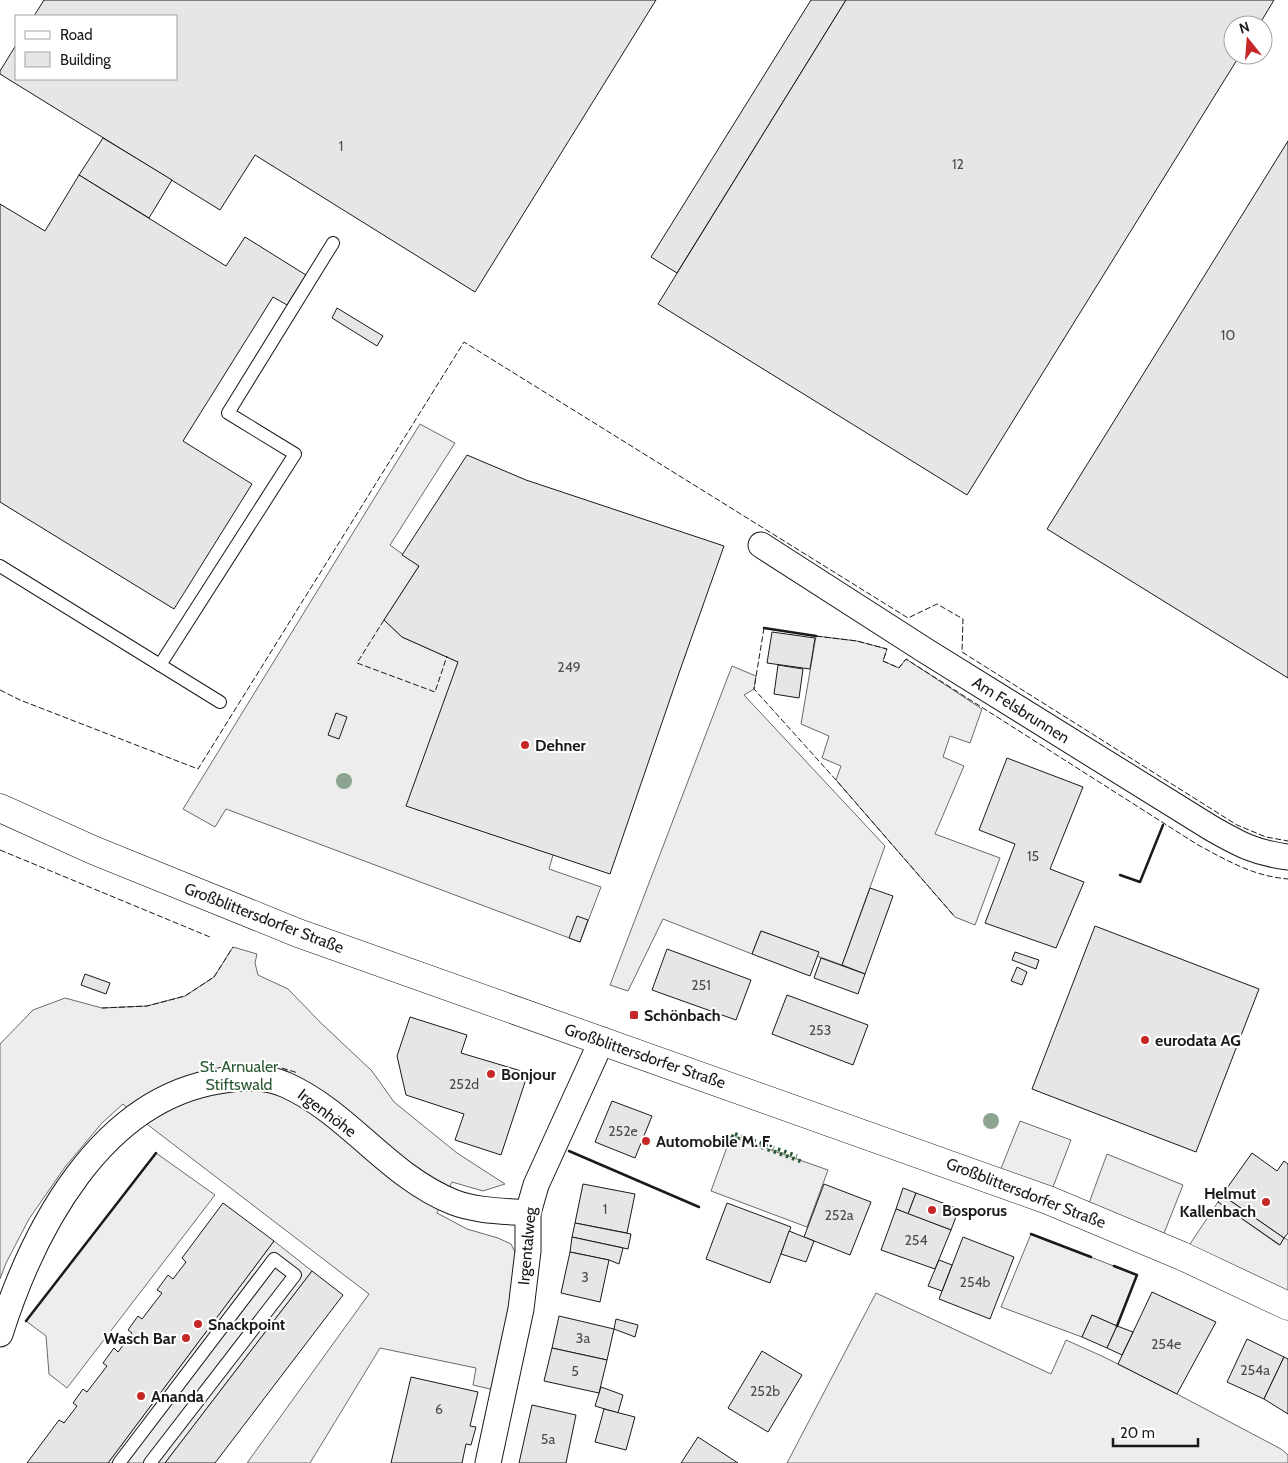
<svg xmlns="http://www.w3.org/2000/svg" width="1288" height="1463" font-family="Cabin,sans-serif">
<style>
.built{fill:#ededed;stroke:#6a6a6a}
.building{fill:#e6e6e6;stroke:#1a1a1a}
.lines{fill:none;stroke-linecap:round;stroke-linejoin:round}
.service-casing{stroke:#1a1a1a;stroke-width:14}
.minor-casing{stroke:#1a1a1a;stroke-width:27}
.primary-casing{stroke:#1a1a1a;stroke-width:29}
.service{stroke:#fff;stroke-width:12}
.minor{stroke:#fff;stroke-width:25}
.primary{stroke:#fff;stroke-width:28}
.hedge{stroke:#2b5a34;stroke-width:4;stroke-dasharray:2.5 4;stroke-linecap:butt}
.fence{stroke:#1a1a1a;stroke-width:1;stroke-dasharray:6 2.5;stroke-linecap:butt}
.wall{stroke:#1a1a1a;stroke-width:2.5}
.tree{fill:#8aa48f}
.poi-dot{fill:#c62828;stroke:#fff;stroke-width:2}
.labels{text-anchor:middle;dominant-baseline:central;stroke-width:4;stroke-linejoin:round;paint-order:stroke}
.number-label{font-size:14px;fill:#4d4d4d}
.street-label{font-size:16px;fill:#1a1a1a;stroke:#fff}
.poi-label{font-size:16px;font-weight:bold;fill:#1a1a1a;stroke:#fff;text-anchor:start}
.park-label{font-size:16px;fill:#2b5a34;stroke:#fff}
</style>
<rect width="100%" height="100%" fill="#fff"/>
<!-- built -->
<g class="built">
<path d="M420,424l35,19 -65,102 29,21 -35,54 18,17 56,25 95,193 -4,14 52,18 -21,55 -354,-133 -11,18 -32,-18z"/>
<path d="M816,636l41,5 30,8 -4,12 16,7 7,-9 76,50 -12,34 -20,-7 -7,21 21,9 -29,68 65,24 -25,67 -20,-8 -119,-137 5,-14 -19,-8 7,-22 -28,-12z"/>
<path d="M732,666l24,10 -2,13 -10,6 141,151 -43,119 -25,-9 1,-4 -57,-21 -9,23 -89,-35 -35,72 -18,-6z"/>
<path d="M233,947l24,7 -2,9 3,12 30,14 34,35 50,47 22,31 63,51 48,31 -22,7 -31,-9 -15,31 30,16 31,9 13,6 5,10 -13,138 -30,-7 3,-17 -96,-20 -70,115h-63l122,-169 -234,-179 -12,-11 -21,19 -37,44 -36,52 -23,44 -6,16v-235l33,-34 32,-12 37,10 45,-2 38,-10 29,-19z"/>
<path d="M1020,1121l51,19 -23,60 -52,-19z"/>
<path d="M731,1136l97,34 -21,57 -96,-36z"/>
<path d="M156,1153l59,42 -148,193 -18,-14 -3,-38 -20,-15z"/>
<path d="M1107,1154l76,31 -24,61 -74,-32z"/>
<path d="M1218,1202l61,43 5,-7 4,2v66l-106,-50z"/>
<path d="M1031,1234l106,41 -20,51 -25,-11 -10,22 -81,-30z"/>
<path d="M274,1241l38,30 -147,192h-57z"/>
<path d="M876,1293l175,81 15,-34 38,17 73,37 104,55 7,6v8h-501z"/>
</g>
<!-- building -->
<g class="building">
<path d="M44,0h612l-181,292 -220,-137 -35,55 -220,-136v-3l16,-26v34h160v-63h-142z"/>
<path d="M811,0h35l-169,273 -26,-16z"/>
<path d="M846,0h428l-15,25h-26v30h7l-273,440 -309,-191z"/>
<path d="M103,138l69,42 -23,38 -70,-43z"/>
<path d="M1288,141v537l-241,-149z"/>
<path d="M79,175l147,91 19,-29 61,38 -19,30 -14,-8 -90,144 69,43 -78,125 -174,-107v-298l45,27z"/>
<path d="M337,308l46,28 -6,10 -45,-28z"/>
<path d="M467,455l59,25 198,66 -45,127 -69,201 -204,-68 52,-144 -56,-25 -18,-17 35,-54 -17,-11z"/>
<path d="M772,632l43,6 -5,31 -43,-6z"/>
<path d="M778,665l25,4 -4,29 -25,-4z"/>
<path d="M336,713l11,4 -8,22 -11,-4z"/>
<path d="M1007,758l76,29 -33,82 34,13 -28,66 -71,-25 30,-79 -36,-14z"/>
<path d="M870,888l23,8 -28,78 -23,-9z"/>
<path d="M577,916l11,4 -8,22 -11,-4z"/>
<path d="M1095,926l164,63 -63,163 -164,-63z"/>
<path d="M761,931l58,21 -9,24 -58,-22z"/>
<path d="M667,949l84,31 -15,40 -84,-30z"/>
<path d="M1015,952l24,8 -3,9 -24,-9z"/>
<path d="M821,958l44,16 -7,20 -44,-16z"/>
<path d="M1017,967l10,5 -5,13 -11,-4z"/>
<path d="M85,974l25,9 -4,11 -25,-9z"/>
<path d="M787,995l81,30 -15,40 -81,-31z"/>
<path d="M410,1017l57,18 -6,18 67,20 -27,82 -46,-15 9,-26 -58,-19 -9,-39z"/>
<path d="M612,1101l40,15 -17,42 -40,-16z"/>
<path d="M1252,1153l25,18 7,-10 4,3v69l-4,5 -62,-43z"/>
<path d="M583,1184l52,10 -8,39 -52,-10z"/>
<path d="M824,1184l47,18 -21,53 -46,-18z"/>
<path d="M903,1188l13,5 -8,21 -12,-5z"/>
<path d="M916,1193l43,16 -8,21 -43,-16z"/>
<path d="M1222,1195l62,43 -4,7 -62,-43z"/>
<path d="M223,1203l51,38 -166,222h-81l32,-43 5,3 13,-17 -4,-3 10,-14 4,3 20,-26 -4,-3 11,-15 4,4 14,-19 -4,-3 10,-14 4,3 20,-26 -5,-3 11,-15 5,4 13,-17 -4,-4z"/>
<path d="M727,1203l64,24 -21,56 -64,-24z"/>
<path d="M896,1209l55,21 -16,39 -54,-19z"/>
<path d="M575,1223l56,11 -3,15 -56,-12z"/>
<path d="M789,1231l25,10 -8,21 -25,-8z"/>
<path d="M572,1237l51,11 -4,16 -10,-4 -39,-8z"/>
<path d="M963,1237l51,20 -24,62 -51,-20z"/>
<path d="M570,1252l39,8 -9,42 -39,-9z"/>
<path d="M939,1260l13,5 -10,26 -14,-5z"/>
<path d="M312,1271l31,24 -128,168h-50z"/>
<path d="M1152,1292l64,30 -39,72 -59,-30z"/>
<path d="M1092,1315l25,11 -10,22 -25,-11z"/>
<path d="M559,1316l55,13 -7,31 -55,-12z"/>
<path d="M616,1319l22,6 -3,12 -21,-8z"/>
<path d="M1117,1326l16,6 -11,23 -15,-7z"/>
<path d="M1247,1339l37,18 -20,42 -37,-17z"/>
<path d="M552,1348l55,12 -8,33 -55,-12z"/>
<path d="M762,1351l40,24 -34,57 -40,-24z"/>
<path d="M1284,1357l4,2v55l-24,-15z"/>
<path d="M411,1377l67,15 -8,34 6,1 -5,18 -5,-1 -4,19h-71z"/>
<path d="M601,1387l22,8 -5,18 -23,-7z"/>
<path d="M532,1405l44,10 -10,48h-47z"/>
<path d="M604,1409l31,8 -9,33 -31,-8z"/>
<path d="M698,1437l40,26h-57z"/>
</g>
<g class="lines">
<defs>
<g id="service">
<path d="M0,566l220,136"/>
<path d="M160,665l135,-211 -67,-41 105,-170"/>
<path d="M119,1463l155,-204 21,16 -145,188"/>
</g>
<g id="minor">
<path d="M761,545l165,106 285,177c28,16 44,25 77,29"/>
<path d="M0,1334c33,-104 100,-234 219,-253 22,-4 47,-6 67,4 63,28 102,91 167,117 23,9 50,9 75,11"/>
<path d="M488,1463l33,-154 7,-58v-38l8,-28 66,-145"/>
</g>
<path id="primary" d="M0,808l93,42 205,83 750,267 134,56 106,50"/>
</defs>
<!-- service casing -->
<use href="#service" class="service-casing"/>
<!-- minor casing -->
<use href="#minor" class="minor-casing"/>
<!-- primary casing -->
<use href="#primary" class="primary-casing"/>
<!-- service -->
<use href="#service" class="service"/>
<!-- minor -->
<use href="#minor" class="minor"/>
<!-- primary -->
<use href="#primary" class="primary"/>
<!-- hedge -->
<g class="hedge">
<path d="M735,1134l62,22"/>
<path d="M731,1136l72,26"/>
</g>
<!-- fence -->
<g class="fence">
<path d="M384,620l-27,43 78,29 12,-36"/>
<path d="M764,628l-10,61 82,91 119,137"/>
<path d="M816,636l41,5 30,8 -4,12 16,7 7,-9 292,186c30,16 55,31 90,34"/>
<path d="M0,690l20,10 178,69 266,-427 444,276 29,-14 26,15 -1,33 275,173 29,12 22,4"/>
<path d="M0,850l210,87"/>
<path d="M102,1008l45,-2 38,-10 29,-19 19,-30"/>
<path d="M282,1068l16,5"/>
</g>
<!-- wall -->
<g class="wall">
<path d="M764,628l52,8"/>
<path d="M1120,875l20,7 23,-57"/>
<path d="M569,1151l130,56"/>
<path d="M1031,1234l60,23"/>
<path d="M1114,1266l23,9 -20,51"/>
<path d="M26,1321l130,-168"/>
</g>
</g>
<!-- trees -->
<g class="tree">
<circle cx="344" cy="781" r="8"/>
<circle cx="991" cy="1121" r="8"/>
</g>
<!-- markers -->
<g class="poi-dot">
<circle cx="525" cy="745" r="5"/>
<rect x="629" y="1010" width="10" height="10" rx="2.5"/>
<circle cx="1145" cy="1040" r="5"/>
<circle cx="491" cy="1074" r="5"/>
<circle cx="646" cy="1141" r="5"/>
<circle cx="1266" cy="1202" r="5"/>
<circle cx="932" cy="1210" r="5"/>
<circle cx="198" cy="1324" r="5"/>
<circle cx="186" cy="1338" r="5"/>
<circle cx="141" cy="1396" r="5"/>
</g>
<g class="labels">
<!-- number labels -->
<g class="number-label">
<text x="341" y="146">1</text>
<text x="958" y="164">12</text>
<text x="1228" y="335">10</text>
<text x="569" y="667">249</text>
<text x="1033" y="856">15</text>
<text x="701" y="985">251</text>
<text x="820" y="1030">253</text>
<text x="464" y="1084">252d</text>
<text x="623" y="1131">252e</text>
<text x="605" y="1209">1</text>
<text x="839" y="1215">252a</text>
<text x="916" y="1240">254</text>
<text x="585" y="1277">3</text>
<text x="975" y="1282">254b</text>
<text x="583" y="1338">3a</text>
<text x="1166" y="1344">254e</text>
<text x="1255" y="1370">254a</text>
<text x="575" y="1371">5</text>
<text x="765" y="1391">252b</text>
<text x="439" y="1409">6</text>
<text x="548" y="1439">5a</text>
</g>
<!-- street labels -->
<g class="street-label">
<text transform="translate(1021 710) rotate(32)">Am Felsbrunnen</text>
<text transform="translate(264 918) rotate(21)">Großblittersdorfer Straße</text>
<text transform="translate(645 1056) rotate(19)">Großblittersdorfer Straße</text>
<text transform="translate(327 1113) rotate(37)">Irgenhöhe</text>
<text transform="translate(1026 1193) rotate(21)">Großblittersdorfer Straße</text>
<text transform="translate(527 1246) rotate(-85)">Irgentalweg</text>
</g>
<!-- poi labels -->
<g class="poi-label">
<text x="535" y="745">Dehner</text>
<text x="644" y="1015">Schönbach</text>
<text x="1155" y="1040">eurodata AG</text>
<text x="501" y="1074">Bonjour</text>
<text x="656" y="1141">Automobile M. F.</text>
<text x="1256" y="1193" text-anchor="end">Helmut<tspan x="1256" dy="18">Kallenbach</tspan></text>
<text x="942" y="1210">Bosporus</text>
<text x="208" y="1324">Snackpoint</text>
<text x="176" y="1338" text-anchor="end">Wasch Bar</text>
<text x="151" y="1396">Ananda</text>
</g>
<!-- park labels -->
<g class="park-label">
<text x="239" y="1066">St. Arnualer<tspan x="239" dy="18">Stiftswald</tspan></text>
</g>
</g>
<!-- legend -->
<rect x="15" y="15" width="162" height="65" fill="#ffffff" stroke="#a3a3a3"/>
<rect x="25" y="31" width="25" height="8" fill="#ffffff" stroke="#a3a3a3"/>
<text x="60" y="40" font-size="15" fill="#1a1a1a">Road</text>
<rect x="25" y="52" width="25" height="15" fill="#e6e6e6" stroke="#a3a3a3"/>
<text x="60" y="65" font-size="15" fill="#1a1a1a">Building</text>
<!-- north arrow -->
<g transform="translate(1248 40) rotate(343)"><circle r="24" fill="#ffffff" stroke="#a3a3a3"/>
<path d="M0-4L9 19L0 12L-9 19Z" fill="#c62828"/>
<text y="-8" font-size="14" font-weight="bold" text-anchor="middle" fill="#1a1a1a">N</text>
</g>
<!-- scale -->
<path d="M1113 1438v8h85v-8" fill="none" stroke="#1a1a1a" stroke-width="2.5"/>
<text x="1120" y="1438" font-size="15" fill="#1a1a1a" stroke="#ffffff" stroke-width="4" paint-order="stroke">20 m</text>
</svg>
